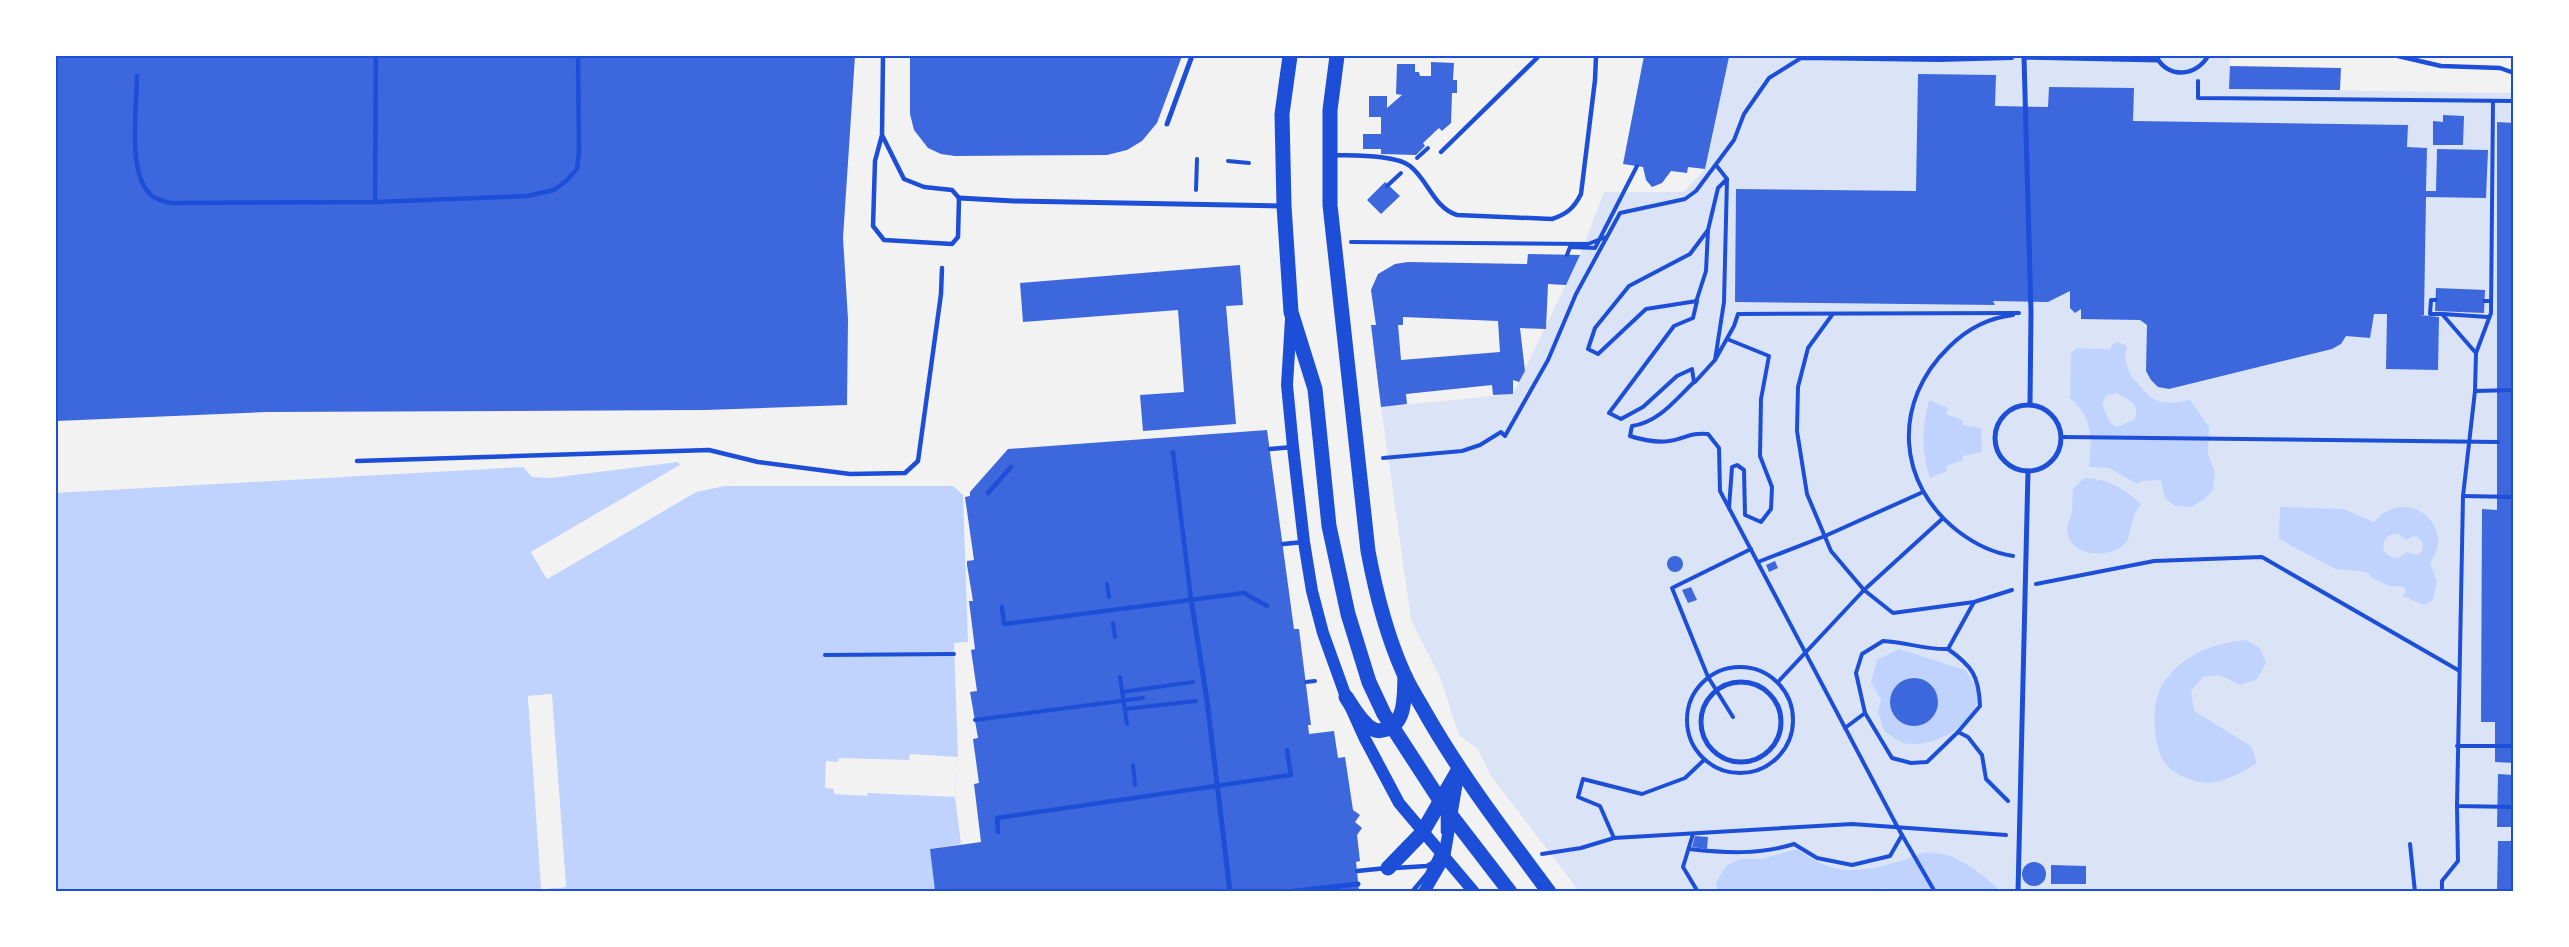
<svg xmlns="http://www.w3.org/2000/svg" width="2569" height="947" font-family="'Noto Serif',serif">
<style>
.green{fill:#dbe4f7}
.water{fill:#bfd3fe;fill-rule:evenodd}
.pier{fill:#f2f2f2;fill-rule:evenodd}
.building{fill:#3d67dc;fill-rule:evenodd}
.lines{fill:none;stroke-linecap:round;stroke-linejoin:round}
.path{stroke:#1d4ed8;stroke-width:4}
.service{stroke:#1d4ed8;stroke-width:4.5}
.pedestrian{stroke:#1d4ed8;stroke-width:5}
.secondary{stroke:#1d4ed8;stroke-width:12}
.primary{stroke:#1d4ed8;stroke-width:15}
.neatline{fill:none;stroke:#1d4ed8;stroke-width:2}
</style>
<rect width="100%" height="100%" fill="#f2f2f2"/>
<!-- green -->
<path class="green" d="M1729,56h501v33l283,4v798h-934l-88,-115 -13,-27 -19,-14 -19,-58 -29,-57 -30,-213 132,-13 67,-139 24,-63h79l22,-23z"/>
<!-- water -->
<g class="water">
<path d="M2118,342l9,4 -2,14 6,16 20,22 10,4 12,1 17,-3 19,27 -1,27 7,19 -2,17 -8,9 -14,8 -16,-1 -10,-8 -4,-18 -18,1 -6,3 -28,-16 -20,-1c3,-28 5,-48 -19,-69l1,-45 6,-5 33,1 3,-5zM2116,393c12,5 26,13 18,27l-17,7 -7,-4 -8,-19 4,-8z"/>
<path d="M1929,400l19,8 -2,6 17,6 -1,5 19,3 1,24 -19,4v4l-17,6 1,5 -17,7c-9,-26 -8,-52 -1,-78z"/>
<path d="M678,462l2,3 -149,87 16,27 149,-87 29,-6h228l10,9 5,147 -14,1 4,114 -3,40 6,47 -31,5 5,40 -15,3h-864v-399l467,-26 9,10 19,1zM551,694l15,193 -24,2 -14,-193z"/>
<path d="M2084,478c25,1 39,10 57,26 -3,4 -6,8 -7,12 -5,10 -2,22 -11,30 -16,12 -50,10 -55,-11 -3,-9 2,-15 4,-23 1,-7 0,-15 1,-23z"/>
<path d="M2280,507l63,2 31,13c31,-37 84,2 56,41l7,18 -4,19 -9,5 -21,-9 3,-5 -2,-4 -14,-1 -16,-7 -8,-7 -31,-3 -56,-30zM2393,534h6l7,6 8,-4 5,2 4,6 -1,7 -5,4 -11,-3 -7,6c-17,1 -22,-18 -6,-24z"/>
<path d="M2246,640l14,8 6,15 -9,16 -17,6 -20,-10 -17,2 -12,14 3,20 57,35 6,17c-13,8 -26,16 -42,19 -16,3 -40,-6 -50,-19 -12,-15 -14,-59 -4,-76 18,-31 51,-44 85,-47z"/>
<path d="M1899,649l66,21c4,7 13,17 13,25 1,29 -47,55 -74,48 -6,-2 -14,-8 -20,-12l-6,-20 3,-11 -10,-18 6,-22zM1914,677l15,6 9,14c0,16 -6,24 -22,29 -33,-4 -35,-43 -2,-49z"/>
<path d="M1797,849c35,26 59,25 100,13 9,-2 18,-7 27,-9 29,-4 57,21 77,38l-111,1 -5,-4 -11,4h-156l-2,-9 10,-17 14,-7h21z"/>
</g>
<!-- pier -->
<g class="pier">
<path d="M680,465l2,2 -147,86 13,22 146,-86 2,3 -149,87 -16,-27z"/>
<path d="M552,694l14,193 -25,2 -13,-193zM549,697l14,187 -19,1 -13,-187z"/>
<path d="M910,754l48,3 -3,40 -87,-4 -1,3 -33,-2v-5l-9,-1 1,-27 12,1 1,-4 70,2z"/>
</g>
<!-- building -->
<g class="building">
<path d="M56,56h799l-12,182 5,81 -1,86 -142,5 -439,2 -210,9z"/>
<path d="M910,56h272l-25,67 -15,18 -15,9 -20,5 -152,1 -14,-2 -13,-6 -14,-18 -4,-16z"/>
<path d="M1644,56l85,1 -24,112 -17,-2 -1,6 -16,-2 -9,12 -10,4 -6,-7 -3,-13 -20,-3z"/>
<path d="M1431,62l23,1 -1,17h4v13h-5l-1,30 -9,8 -3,-3 -16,15 2,3 -9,9 -35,-1v-5h-18v-15h18v-17h-12v-21h18v12l15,-13 -6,-1 1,-30h18v8h4l1,4h11z"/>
<path d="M2230,66l111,2 -1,22 -111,-1z"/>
<path d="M1918,74l78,1 -1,31 53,1 1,-20 85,1 -1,33 275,4 -1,22 20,1 -1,43h10l1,-42 51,1 -2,48 -60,-1 -2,119 -4,-1 19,2 -1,53 -52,-1 1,-55h-13l-4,24 -24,-2 -5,8 -9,5 -163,40 -11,-2 -7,-7 -5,-9 1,-46 -7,-5 -59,-1v-10l-6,4 -5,-5v-17l-22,11 -55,-1 2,4 -260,-3 1,-113 180,2z"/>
<path d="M2443,115l21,1 -1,29h-30v-24l10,1z"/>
<path d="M2497,122l17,1v640l-19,-1v-40h-14l1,-213 15,1z"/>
<path d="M1385,182l15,14 -19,18 -14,-14z"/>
<path d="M1528,254l52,1 -14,30 -18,-1 -2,45 -26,-1 5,43 -6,11 -6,-2v14l-20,1 -1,-10 -86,9 1,10 -26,3 -10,-82h5l-5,-35 7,-16 17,-10 13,-2 119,2zM1403,317l95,4 2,31 -99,8 -3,-35h5z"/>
<path d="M1240,265l3,40 -17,1 10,118 -93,7 -3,-36 44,-3 -6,-82 -155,12 -3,-39z"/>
<path d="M2436,288l49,2 -1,23 -49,-2z"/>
<path d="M1267,430l27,199h5l12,96h-3l1,9 25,-3 4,27 7,-1 8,53 7,5 -5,7 7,6 -5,7 3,26 -4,1 3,29h-424l-5,-42 51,-7 -7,-58 5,-1 -6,-44 5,-1 -8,-46 7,-1 -6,-41 4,-1 -6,-48h4l-6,-36v-4l7,-1 -9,-63 5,-1v-4l38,-43z"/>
<circle cx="1675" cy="564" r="8"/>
<path d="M1775,561l3,7 -9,4 -3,-7z"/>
<path d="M1691,587l6,13 -9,3 -6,-13z"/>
<circle cx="1914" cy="702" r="24"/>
<path d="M2498,774l16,1v52h-17z"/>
<path d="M1695,836l13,1 -1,12 -15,-2z"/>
<path d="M2498,841h16v50h-17z"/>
<circle cx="2034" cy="874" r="12"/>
<path d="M2051,865l35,1v18h-35z"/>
</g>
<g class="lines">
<!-- path -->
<g class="path">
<path d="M2198,81v17l316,3"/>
<path d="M2493,101l-2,212 -15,40 -1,38 -12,105 -6,310 57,1"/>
<path d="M1417,158l11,-10"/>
<path d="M1228,161l21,2"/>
<path d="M1716,165l11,14"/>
<path d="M1387,186l14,-13"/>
<path d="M1196,190l1,-31"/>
<path d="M1351,242l237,2 18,-7"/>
<path d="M1567,255l3,-8 25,1 42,-82"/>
<path d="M2436,300h-5l-1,14h12l33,38"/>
<path d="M2484,301h7"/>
<path d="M1696,302l10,-31 2,-41"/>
<path d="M2443,314l45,3"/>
<path d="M1832,315l-24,33 -10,39 -1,44 10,63 24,57 33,39 29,23 81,-11 38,-12"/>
<path d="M2013,315c-26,3 -46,14 -64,32 -57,55 -53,137 10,185 16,12 34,21 54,24"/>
<path d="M1727,339l42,17 -8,43 -1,57 12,31 -1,22 -10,13 -16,-7 -1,-45 -7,-5 -5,2 -3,41"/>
<path d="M1695,382l20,-22"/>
<path d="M2475,391l39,-1"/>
<path d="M2062,437l436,5"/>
<path d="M1383,458l79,-7 18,-6 21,-13 4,4 43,-76 28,-66 44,-81 65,-14 11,-8 38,-51 10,-26 25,-36 32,-20 138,2 73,-2"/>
<path d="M2463,496l51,1"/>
<path d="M1758,562l67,-26 98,-44"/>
<path d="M1107,584l2,13"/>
<path d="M2036,584l118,-23 108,-4 196,113"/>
<path d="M1113,623l2,14"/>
<path d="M1883,641c23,1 43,9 65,8 24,17 31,27 32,57l-22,26 -31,30 -16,1 -19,-5 -27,-45 -9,-40 6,-19z"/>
<path d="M1948,649l26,-47"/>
<path d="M825,655l129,-1"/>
<circle cx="1740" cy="720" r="53"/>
<path d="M1120,677l7,47"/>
<path d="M1306,682l9,-1"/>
<path d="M1778,682l86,-92 78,-71"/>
<path d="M1122,692l71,-10"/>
<path d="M1125,709l71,-8"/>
<path d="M1733,717l-25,-40 -36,-89 79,-39"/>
<path d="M975,720l168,-22"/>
<path d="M1845,728l20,-15"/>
<path d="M1958,732l10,5 14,18 4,24 22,22"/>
<path d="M2457,746h57"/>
<path d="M1133,765l2,20"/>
<path d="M1693,834l-10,33 15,25"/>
<path d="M1614,838l-14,-32 -22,-9 5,-18 59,15 43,-16 19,-18"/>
<path d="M2410,844l5,48"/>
<path d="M1689,849c36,4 70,6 105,-5l23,14 35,7 38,-9 12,-21"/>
<path d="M1542,854l39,-6 33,-10 238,-14 154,11"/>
<path d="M1935,892l-37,-64 -178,-337 -1,-43 -11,-14c-18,-2 -23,5 -39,7 -14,2 -26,-1 -39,-5l2,-10c27,-4 43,-26 62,-44l-2,-13 -15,7 -34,31 -22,12 -12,-6 65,-87 19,-8 4,-17 -51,8 -48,45 -10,-5 7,-21 34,-42 61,-32 18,-24 10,-42 9,-9 -3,123 -9,58 19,-34 4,-12 281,-1"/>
<path d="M2442,892v-11l16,-20 -1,-55"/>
</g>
<!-- service -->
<g class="service">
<path d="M2156,56c11,23 40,21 52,0"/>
<path d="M2398,56l43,10 59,2 14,5"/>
<path d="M137,76c0,31 -10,96 13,118 6,6 13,7 21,9l204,-1 1,-146"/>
<path d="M882,135l22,44 20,8 28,3 7,8 -1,39 -6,7 -68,-4 -11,-14 2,-65 7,-26 1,-79"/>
<path d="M1441,152l96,-94"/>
<path d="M1332,155c19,1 63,-1 78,11 18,14 24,42 47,49l95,4c15,-5 22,-11 29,-25l14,-114 1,-24"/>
<path d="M375,202l152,-6 27,-6 12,-9 11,-12 2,-17 -1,-96"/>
<path d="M1270,449l23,-2"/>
<path d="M1173,452l18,147"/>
<path d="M357,461l352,-11 49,12 92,12 55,-1 13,-12 23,-167 1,-26"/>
<path d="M988,493l23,-26"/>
<path d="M1283,544l21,-2"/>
<path d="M1002,607l2,17 240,-31 23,13"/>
<path d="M998,832l-1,-14 294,-43 -4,-25"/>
<path d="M1443,832v-19"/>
<path d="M1395,868l32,-2 7,-4"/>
<path d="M1357,871l30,-3"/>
<path d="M1412,892l15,-18 11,-22"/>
</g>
<!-- pedestrian -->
<g class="pedestrian">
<path d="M1167,124l25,-68"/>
<path d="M959,198l55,3 267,5"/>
<path d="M2030,404l1,-92 -7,-255 134,3"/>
<circle cx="2028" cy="438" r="33"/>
<path d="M1191,599l16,101 23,192"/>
<circle cx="1741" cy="722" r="40"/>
<path d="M1287,892l71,-8"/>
<path d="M2018,892l10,-421"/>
</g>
<!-- secondary -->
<g class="secondary">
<path d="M1291,319l-4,66 6,62 11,95 8,49 11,42 23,64 19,42 34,64 75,89"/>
<path d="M1424,892l20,-34 14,-82"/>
</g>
<!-- primary -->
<g class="primary">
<path d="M1290,56l-8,58 2,92 7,106 24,77 14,137 19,88 21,68 15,32 59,91 67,87"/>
<path d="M1337,56l-7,54v95l38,346c8,43 18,83 36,123 6,14 15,27 22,40 36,63 80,120 123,178"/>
<path d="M1346,697c6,9 12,20 20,27 5,5 11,8 17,6 24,-5 21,-35 22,-54"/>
<path d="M1388,868l34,-35 37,-64"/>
</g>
</g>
<!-- border -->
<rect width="2569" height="947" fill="none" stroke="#ffffff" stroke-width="114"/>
<rect x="57" y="57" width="2455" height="833" class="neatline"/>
</svg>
